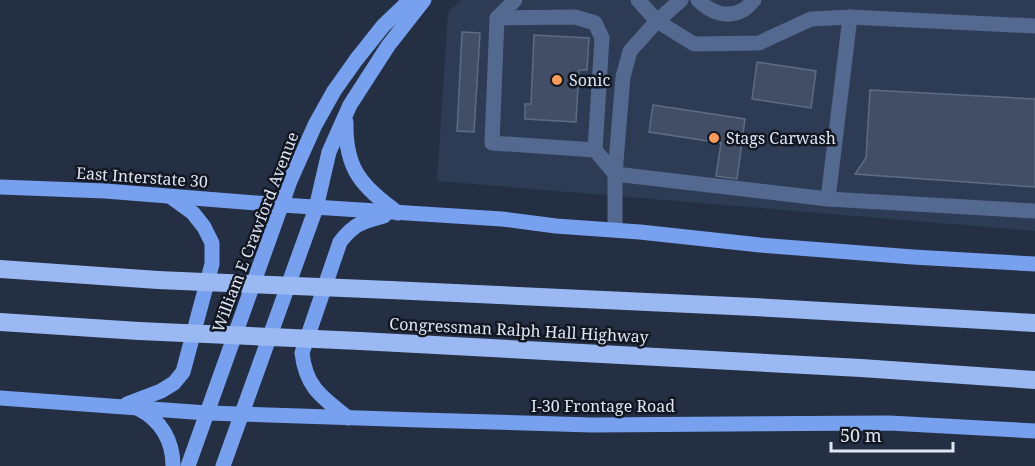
<svg xmlns="http://www.w3.org/2000/svg" width="1035" height="466" font-family="'Noto Serif',serif">
<style>
.built{fill:#2d3b55}
.building{fill:#424e65;stroke:#5e6b83;stroke-width:1.5}
.lines{fill:none;stroke-linecap:round;stroke-linejoin:round}
.minor{stroke:#54698f;stroke-width:15}
.major{stroke:#77a0ef;stroke-width:15}
.highway{stroke:#9ab8f1;stroke-width:18}
.highway-bridge{stroke:#9ab8f1;stroke-width:18}
.poi-dot{fill:#fe9b59;stroke:#121721;stroke-width:2}
.labels{text-anchor:middle;dominant-baseline:central;stroke-width:5;stroke-linejoin:round;paint-order:stroke}
.poi-label{font-size:16px;fill:#dfe6f4;stroke:#121721;text-anchor:start}
.street-label{font-size:16px;fill:#dfe6f4;stroke:#121721}
</style>
<rect width="100%" height="100%" fill="#242f44"/>
<!-- built -->
<path class="built" d="M461,0h574v231l-598,-50 11,-169z"/>
<!-- building -->
<g class="building">
<path d="M462,32l18,1 -6,99 -17,-1z"/>
<path d="M534,35l55,3 -2,32h-8l-3,52 -51,-3v-15h6z"/>
<path d="M757,62l59,9 -5,37 -59,-9z"/>
<path d="M870,90l165,9v88l-180,-13 11,-16z"/>
<path d="M653,105l92,14 -8,60 -21,-3 5,-33 -72,-11z"/>
</g>
<g class="lines">
<!-- minor -->
<g class="minor">
<path d="M515,0l-18,18 -5,125 103,7 20,24v56"/>
<path d="M638,0l19,21 -27,30 -7,26 -8,97 213,25"/>
<path d="M681,0l-24,21 37,23 65,-1 52,-24 39,-2 185,9"/>
<path d="M698,0c12,12 29,19 45,10 4,-2 8,-7 11,-10"/>
<path d="M850,17l-22,182 207,12"/>
<path d="M497,18l78,-1 20,6 7,15 -7,112"/>
</g>
<!-- major -->
<g class="major">
<path d="M346,122c-1,48 16,64 52,91"/>
<path d="M0,187l105,4 177,14 220,14 54,7 84,6 120,13 153,12 122,7"/>
<path d="M0,398l207,15 213,7 172,5 297,-2 146,8"/>
<path d="M127,404l34,-13 13,-8 9,-11 29,-108v-21l-8,-16 -11,-14 -22,-16"/>
<path d="M139,409c22,11 34,32 34,57"/>
<path d="M348,418c-26,-21 -42,-30 -46,-65l38,-111c14,-18 21,-20 44,-26"/>
<path d="M188,466l102,-285 25,-56 19,-34 22,-31 27,-34 27,-26"/>
<path d="M223,466l93,-258 13,-56 21,-47 38,-59 36,-46"/>
</g>
<!-- highway -->
<g class="highway">
<path d="M0,269l158,11"/>
<path d="M390,290l364,17 281,16"/>
<path d="M0,322l139,9"/>
<path d="M360,341l501,27 174,12"/>
</g>
<!-- highway-bridge -->
<g class="highway-bridge">
<path d="M158,280l232,10"/>
<path d="M139,331l221,10"/>
</g>
</g>
<!-- markers -->
<g class="poi-dot">
<circle cx="557" cy="80" r="6"/>
<circle cx="714" cy="138" r="6"/>
</g>
<g class="labels">
<!-- poi labels -->
<g class="poi-label">
<text x="569" y="80">Sonic</text>
<text x="726" y="138">Stags Carwash</text>
</g>
<!-- street labels -->
<g class="street-label">
<text transform="translate(142 177) rotate(4)">East Interstate 30</text>
<text transform="translate(255 232) rotate(-69)">William E Crawford Avenue</text>
<text transform="translate(519 330) rotate(3)">Congressman Ralph Hall Highway</text>
<text x="603" y="406">I-30 Frontage Road</text>
</g>
</g>
<!-- scale -->
<path d="M831 442v9h122v-9" fill="none" stroke="#dfe6f4" stroke-width="3"/>
<text x="840" y="442" font-size="18" fill="#dfe6f4" stroke="#121721" stroke-width="4.5" paint-order="stroke">50 m</text>
</svg>
